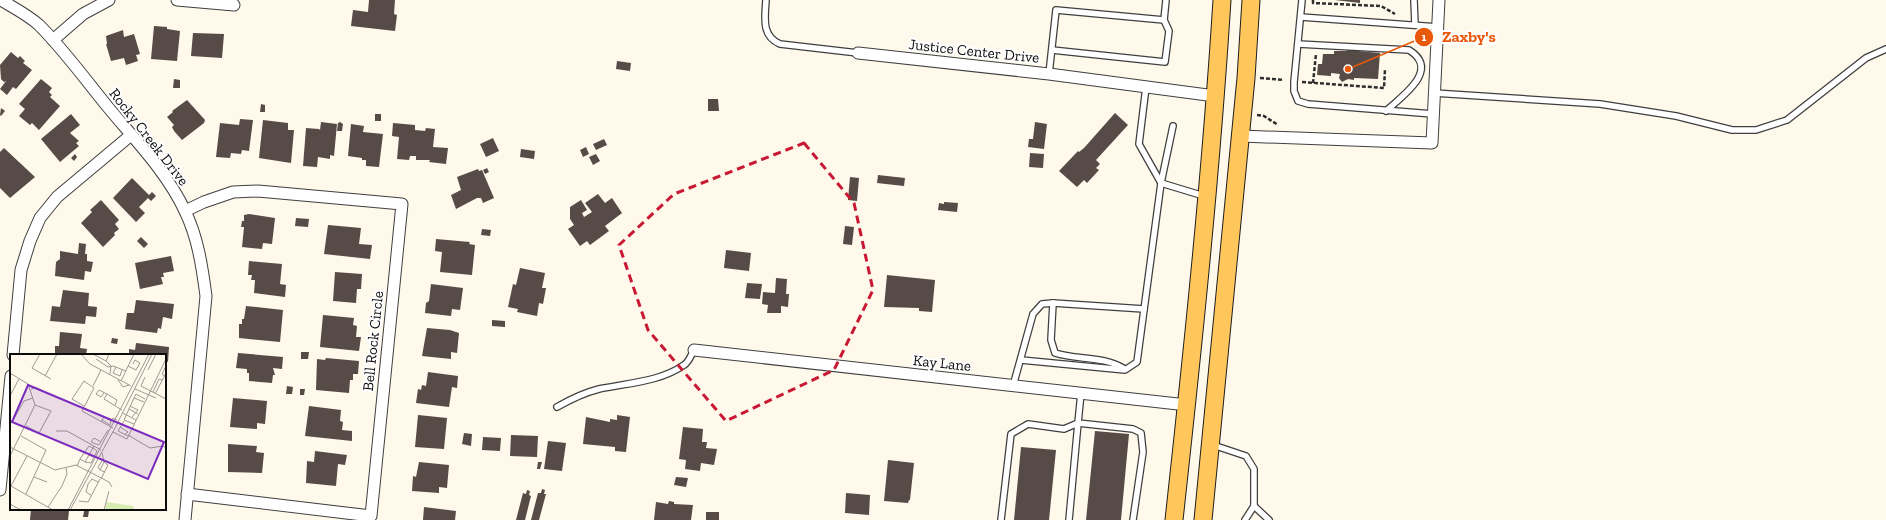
<svg xmlns="http://www.w3.org/2000/svg" width="1886" height="520" font-family="'Zilla Slab',serif">
<style>
.building{fill:#564b47}
.lines{fill:none;stroke-linecap:round;stroke-linejoin:round}
.lane-casing{stroke:#3f3f3f;stroke-width:8}
.street-casing{stroke:#3f3f3f;stroke-width:13}
.primary-casing{stroke:#1d1d1d;stroke-width:19}
.path{stroke:#2e2e2e;stroke-width:2.5;stroke-dasharray:4 2;stroke-linecap:butt}
.lane{stroke:#fff;stroke-width:5.5}
.street{stroke:#fff;stroke-width:11}
.primary{stroke:#ffc65b;stroke-width:17}
.marked{fill:none;stroke:#c81833;stroke-width:3;stroke-dasharray:8 5;stroke-linejoin:round}
.labels{text-anchor:middle;dominant-baseline:central;stroke-width:4;stroke-linejoin:round;paint-order:stroke}
.street-label{font-size:15px;fill:#0c0c0c;stroke:#fff}
.inset-road{fill:none;stroke:#9e9a92;stroke-width:1}
.view{fill:#7b2cbf;fill-opacity:0.15;stroke:#7b2cbf;stroke-width:2}
.inset-edge{fill:none;stroke:#0c0c0c;stroke-width:2}
.leader{fill:none;stroke:#e8590c;stroke-width:1.5}
.callout-dot{fill:#e8590c;stroke:#fff;stroke-width:1.5}
.mark-label{font-size:12px;text-anchor:middle;font-weight:bold;fill:#fff}
.callout-label{font-size:16px;text-anchor:middle;font-weight:bold;fill:#e8590c;stroke:#fff;stroke-width:4;stroke-linejoin:round;paint-order:stroke}
</style>
<rect width="100%" height="100%" fill="#fff9eb"/>
<!-- building -->
<g class="building">
<path d="M369,0h26l-1,14 3,1 -2,16 -44,-5 2,-16 15,2z"/>
<path d="M1335,0h25v3z"/>
<path d="M154,26l13,1v2l13,2 -3,30 -26,-2z"/>
<path d="M123,30l1,7 10,-3 6,20 -4,1 2,6 -12,4 -2,-7 -13,3 -5,-17h1l-1,-8z"/>
<path d="M193,33l31,1 -2,24 -31,-2z"/>
<path d="M1347,50l33,3 -2,26 -24,-1v2l-6,-1 -6,3 -3,-4 1,-4 -9,-1v3l-14,-1 1,-11h4l1,-10h11v-3h13z"/>
<path d="M11,52l7,6 2,-2 5,5 -2,2 9,7 -16,19 -3,-2 -6,8 -7,-6 6,-8 -2,1 -3,-3 -1,-14z"/>
<path d="M617,61l14,2 -1,8 -14,-2z"/>
<path d="M41,79l11,9 -3,4 3,3 -2,2 10,9 -21,24 -7,-7 -2,2 -11,-9 6,-7 -6,-5z"/>
<path d="M174,79l6,1v8h-7z"/>
<path d="M708,99h10l1,12h-11z"/>
<path d="M187,100l18,20 -1,3 -22,17 -8,-9 -2,-4 2,-2 -7,-8 6,-5 -1,-1z"/>
<path d="M261,104l4,1v7h-5z"/>
<path d="M1,108l4,3 -4,5 -1,-1z"/>
<path d="M1115,113l13,12 -32,35 4,4 -4,4 3,2 -12,13 -3,-3 -7,7 -18,-16 19,-20 1,1 5,-4z"/>
<path d="M71,114l9,11 -10,8 9,8 -3,2 3,3 -19,16 -19,-23z"/>
<rect x="375" y="114" width="6" height="7"/>
<path d="M240,119l13,1 -4,31 -7,-1 -1,4 -10,-1 -1,5 -14,-1 4,-34 19,2z"/>
<path d="M263,120l25,3v7h6l-3,33 -32,-5z"/>
<path d="M321,122l16,2 -3,32 -4,-1v4l-12,-2 -1,10 -14,-1 3,-38 13,1 1,1z"/>
<path d="M340,122l3,2 -1,7h-5l1,-8z"/>
<path d="M1035,122l12,2 -3,25 -16,-2 1,-8h4z"/>
<path d="M393,123l22,2v5l10,1 1,-3 9,1 -2,18 15,1 -2,16 -17,-2 1,-2h-14v-4h-6l-1,4 -12,-1 2,-22 -7,-1z"/>
<path d="M351,124l13,2 -1,6 20,2 -4,33 -13,-1v-6h-4v-2l-14,-2z"/>
<path d="M493,138l6,13 -13,6 -6,-13z"/>
<path d="M604,139l3,6 -11,5 -3,-6z"/>
<path d="M586,147l3,7 -6,3 -3,-7z"/>
<path d="M4,148l31,29 -25,21 -10,-10v-36z"/>
<path d="M521,149l14,2 -1,8 -14,-2z"/>
<path d="M1030,153l14,1 -1,14 -14,-1z"/>
<path d="M75,154l2,3 -3,4 -3,-3z"/>
<path d="M596,154l4,7 -7,4 -4,-8z"/>
<path d="M487,168l2,4 -4,2 -2,-4z"/>
<path d="M478,169l1,2 3,-1 12,28 -11,5 -2,-5h-4l-21,11 -5,-14 10,-5 -4,-13z"/>
<path d="M878,175l27,3 -1,8 -27,-3z"/>
<path d="M850,177l9,1 -2,23 -9,-1z"/>
<path d="M132,178l17,17 3,-3 4,4 -5,5 -3,-3 -9,9 6,6 -9,9 -23,-24z"/>
<path d="M598,194l7,9 7,-5 10,15 -17,13 4,5 -19,14 -3,-4 -7,5 -12,-17 6,-4 -4,-6v-12l11,-7 6,10 -5,3 2,4 8,-5 -7,-9z"/>
<path d="M101,200l18,20 -4,4 4,5 -5,4 1,2 -12,12 -22,-24 11,-11 -2,-2z"/>
<path d="M944,202l14,1 -1,9 -19,-2 1,-7 5,1z"/>
<path d="M249,214l26,4 -3,26 -9,-1 -1,6 -20,-2 2,-20h-3l1,-6h2v-6z"/>
<path d="M296,218l13,1 -1,8 -13,-1z"/>
<path d="M328,225l33,3 -2,16 13,1 -2,14 -46,-5z"/>
<path d="M845,226l9,1 -2,18 -9,-1z"/>
<path d="M482,229l9,1 -1,6 -9,-1z"/>
<path d="M141,237l7,7 -4,4 -7,-7z"/>
<path d="M436,239l34,3 -1,2 6,1 -3,30 -32,-3 2,-20 -7,-1z"/>
<path d="M79,243l7,1 -1,10h2v7l6,1 -2,10 -6,-1 -1,9 -29,-4 1,-14 4,-3v-8l18,3z"/>
<path d="M726,250l25,3 -2,18 -25,-3z"/>
<path d="M171,256l3,15 -11,2 1,4h-3l2,7 -23,5 -5,-26z"/>
<path d="M249,261l33,3 -2,20 6,1 -1,12 -31,-4 1,-13h-4l1,-5h-4z"/>
<path d="M520,268l25,5 -3,15h4l-3,16 -4,-1 -2,13 -20,-4 1,-3 -10,-2 5,-23 3,1z"/>
<path d="M335,272l27,2 -1,15h-4l-1,14 -23,-2z"/>
<path d="M887,275l48,5 -3,32 -13,-1v-3l-35,-1z"/>
<path d="M776,278l11,1 -1,15h3l-1,13 -7,-1v7h-14l1,-8 -6,-1 1,-12 12,1z"/>
<path d="M747,283l15,1 -2,15 -15,-1z"/>
<path d="M431,284l32,4 -3,22 -8,-1 -1,7 -26,-3 1,-10 3,-2z"/>
<path d="M63,290l26,3 -1,13 9,1 -1,10 -10,-1 -1,8 -35,-3 2,-15 8,1z"/>
<path d="M136,300l38,4 -2,15 -9,-2 -2,12 -3,-1 -1,5 -32,-4 2,-16h7z"/>
<path d="M246,306l37,4 -3,32 -41,-4v-14h3v-5h2z"/>
<path d="M323,315l31,3 -1,7 4,1 -1,11h5l-2,14 -39,-4z"/>
<path d="M492,320l13,1v6l-13,-1z"/>
<path d="M427,328l23,2 9,3 -2,20 -6,-1v7l-29,-3z"/>
<path d="M60,332l22,2 -2,14 7,1 -1,6h-39v-2h8v-7h4z"/>
<path d="M112,338l6,1 -1,5 -6,-1z"/>
<path d="M136,343l33,4 -1,15 -3,-1v-6h-36v-6l6,1z"/>
<path d="M301,352h8l-1,7h-7z"/>
<path d="M238,353l45,4 -1,12 -9,-1 2,7h-2l-1,8 -23,-2v-8h-2v-4l-11,-1z"/>
<path d="M326,358l33,3 -1,13h-5v6h-3l-1,13 -33,-3 1,-31 8,1z"/>
<path d="M428,372l30,4 -1,12 -5,-1 -3,20 -33,-4 2,-14 3,1 1,-5 4,1z"/>
<path d="M287,386l6,1 -1,7h-6z"/>
<path d="M300,389h5l-1,6h-4z"/>
<path d="M233,398l34,3 -2,23 -8,-1v6l-27,-2z"/>
<path d="M309,406l32,4 -1,11 3,1 -1,8 10,1v10l-47,-5z"/>
<path d="M418,415l29,3 -3,31 -29,-2z"/>
<path d="M617,415l13,2 -4,35 -11,-1v-4l-32,-3 3,-27 24,5v-3l7,1z"/>
<path d="M683,427l20,2 -1,13h5l-1,6 11,1 -3,16 -13,-2 -1,8 -15,-2 1,-9 -7,-1z"/>
<path d="M1095,431l34,3 -8,86h-35z"/>
<path d="M464,433l8,1 -1,12 -9,-2z"/>
<path d="M511,435l27,1 -1,21 -27,-1z"/>
<path d="M483,437l18,1 -1,13 -18,-1z"/>
<path d="M548,441l18,2 -4,28 -18,-2z"/>
<path d="M228,444l29,2 -1,6 8,1 -2,20 -34,-1z"/>
<path d="M1021,447l35,3 -7,70h-35z"/>
<path d="M315,451l32,4 -2,10 -7,-1 -2,22 -30,-3 1,-22 7,1z"/>
<path d="M888,460l26,3 -4,37h-1l-1,3 -24,-2z"/>
<path d="M419,462l30,3 -2,23 -8,-1v6l-27,-2 1,-15 3,1z"/>
<path d="M538,462h4l-2,7h-3z"/>
<path d="M676,477l12,1 -2,9 -12,-2z"/>
<path d="M542,489l3,1 -1,4h2l-7,26h-8l7,-27h3z"/>
<path d="M527,490l3,1 -1,4 2,1 -6,24h-9l7,-27 3,1z"/>
<path d="M846,493l24,2 -1,20 -24,-2z"/>
<path d="M669,501l5,1v2l19,1 -2,15h-37l2,-18 12,2z"/>
<path d="M424,507l32,4 -1,9h-32z"/>
<path d="M31,509l38,2 -1,9h-38z"/>
<path d="M84,511h5l-1,6h-5z"/>
<rect x="706" y="512" width="13" height="8"/>
</g>
<g class="lines">
<defs>
<g id="lane">
<path d="M766,0c-1,17 -5,36 14,44l78,9"/>
<path d="M1302,0l-8,82v9l4,10 10,3 125,10"/>
<path d="M1414,0l1,25"/>
<path d="M1301,17l137,10"/>
<path d="M1298,44l111,6c32,20 -7,46 -23,61"/>
<path d="M1052,50l113,12 4,-31 -5,-11"/>
<path d="M1049,74l7,-64 108,10 2,-20"/>
<path d="M1146,87l-7,57 22,39 43,13"/>
<path d="M1434,93l166,11 76,12 56,14h24l31,-10 79,-62 20,-9"/>
<path d="M1053,303l-2,37 4,13c22,7 49,3 68,15"/>
<path d="M1021,360l104,10 12,-8 24,-179 12,-57"/>
<path d="M1013,386l20,-72 9,-10 11,-1 91,6"/>
<path d="M1081,393l-3,30 55,6 8,4 2,19 -10,68"/>
<path d="M557,407c14,-8 26,-14 42,-18 28,-6 61,-7 85,-24 5,-3 7,-10 10,-15"/>
<path d="M1213,445l33,11 8,13v37l15,14"/>
<path d="M1001,520l10,-86 17,-10 36,5 14,-6 -9,97"/>
<path d="M1245,520l9,-14"/>
</g>
<g id="street">
<path d="M1,0c13,8 27,15 38,25 25,25 46,54 68,81 27,33 60,66 78,105 13,27 17,55 21,85l-21,224"/>
<path d="M177,0l57,5"/>
<path d="M53,40l30,-26 26,-14"/>
<path d="M858,53l191,21 166,22"/>
<path d="M1241,136l191,7 7,-143"/>
<path d="M185,211l19,-9 29,-10 25,-1 144,13 -31,312 -184,-22"/>
<path d="M694,350l493,55"/>
<path d="M13,355l8,-85 9,-29 10,-23 17,-21 74,-62"/>
<path d="M0,490l11,-114"/>
</g>
<g id="primary">
<path d="M1174,520c19,-173 37,-346 48,-520"/>
<path d="M1203,520l43,-442 5,-78"/>
</g>
</defs>
<!-- lane casing -->
<use href="#lane" class="lane-casing"/>
<!-- street casing -->
<use href="#street" class="street-casing"/>
<!-- primary casing -->
<use href="#primary" class="primary-casing"/>
<!-- path -->
<g class="path">
<path d="M1313,0v3l68,3 14,8"/>
<path d="M1260,78l24,2"/>
<path d="M1302,82l82,6 1,-19"/>
<path d="M1313,83l3,-29"/>
<path d="M1257,115l7,1 14,9"/>
</g>
<!-- lane -->
<use href="#lane" class="lane"/>
<!-- street -->
<use href="#street" class="street"/>
<!-- primary -->
<use href="#primary" class="primary"/>
</g>
<!-- marked area -->
<path class="marked" d="M804,143l50,60 19,87 -39,80 -108,51 -78,-91 -29,-85 55,-51z"/>
<g class="labels">
<!-- street labels -->
<g class="street-label">
<text transform="translate(974 51) rotate(6)">Justice Center Drive</text>
<text transform="translate(149 137) rotate(52)">Rocky Creek Drive</text>
<text transform="translate(373 341) rotate(-84)">Bell Rock Circle</text>
<text transform="translate(942 363) rotate(6)">Kay Lane</text>
</g>
</g>
<!-- overview -->
<g transform="translate(10 354)">
<rect width="156" height="156" fill="#fff9eb"/>
<path d="M97,148l26,4 2,4h-30z" fill="#d6edb1"/>
<path class="inset-road" d="M30,0l-8,14 19,11M71,0l9,10 41,22M83,0l13,7M99,0l-3,7 5,5 -1,8M86,5l12,8 5,-1 13,5M118,12l8,4 4,-7 -5,-3 -2,4M106,13l-3,6 7,3 2,-6M138,16l8,-16M0,19l18,11 7,21 -25,51M35,22l12,-22M155,22l-3,-2 4,-8M135,23l-4,9 25,13M108,26l5,7 6,-2M111,27l13,-27M83,32l8,-16M21,35l6,-1 8,4M125,35l21,9M143,38l6,-13 3,1M94,39l-3,4 -5,-3 3,-4 8,4M145,40l11,-21M0,42l9,-17M124,44l2,-4 9,5M105,51l2,-5 -10,-6 -3,5 18,11M74,52l-12,-7 12,-18 10,7 -12,23 31,17M120,52l8,4 -6,7M119,55l5,-11 10,4M113,59l13,7M92,66l8,5 1,-4M0,67l3,-1 11,-19 9,-3M114,67l-6,10 10,5M91,68l3,-5 7,4 2,-3 4,2M124,70l-10,-4 5,-11 9,5M16,72l13,7 12,-22 -16,-6M110,73l8,5 -4,3M46,77h11l34,19M103,78l14,7 39,-80M118,81l22,13 13,-2 3,2M11,82l25,14 -20,44M81,88l8,3 9,-15M81,88l3,-4 7,4M0,93l45,23 21,-5 33,17 3,5M17,102l-16,30 42,24M70,105l9,-13 4,2 -4,7M75,108l6,1 6,-12 -4,-3 1,-2M94,108l-4,8 5,2M67,112l3,-7 5,3 4,-7 4,2M90,116l-2,-3 5,-8M24,123l13,5M91,125l7,-14 -4,-3 -2,-9M81,141l-5,-3 2,-8 4,-5 6,3M69,147l9,1 12,-23M0,150l11,6M38,153l14,-21 5,-12 -1,-6M58,156l81,-156M60,156l45,-82 37,-74M94,156l5,-19"/>
<path class="view" d="M18,31l136,57 -16,37 -136,-57z"/>
<rect width="156" height="156" class="inset-edge"/>
</g>
<!-- callouts -->
<path class="leader" d="M1348 69L1424 37"/>
<g class="callout-dot">
<circle cx="1348" cy="69" r="4"/>
<circle cx="1424" cy="37" r="10"/>
</g>
<g class="mark-label">
<text x="1424" y="41">1</text>
</g>
<g class="callout-label">
<text x="1469" y="42">Zaxby's</text>
</g>
</svg>
